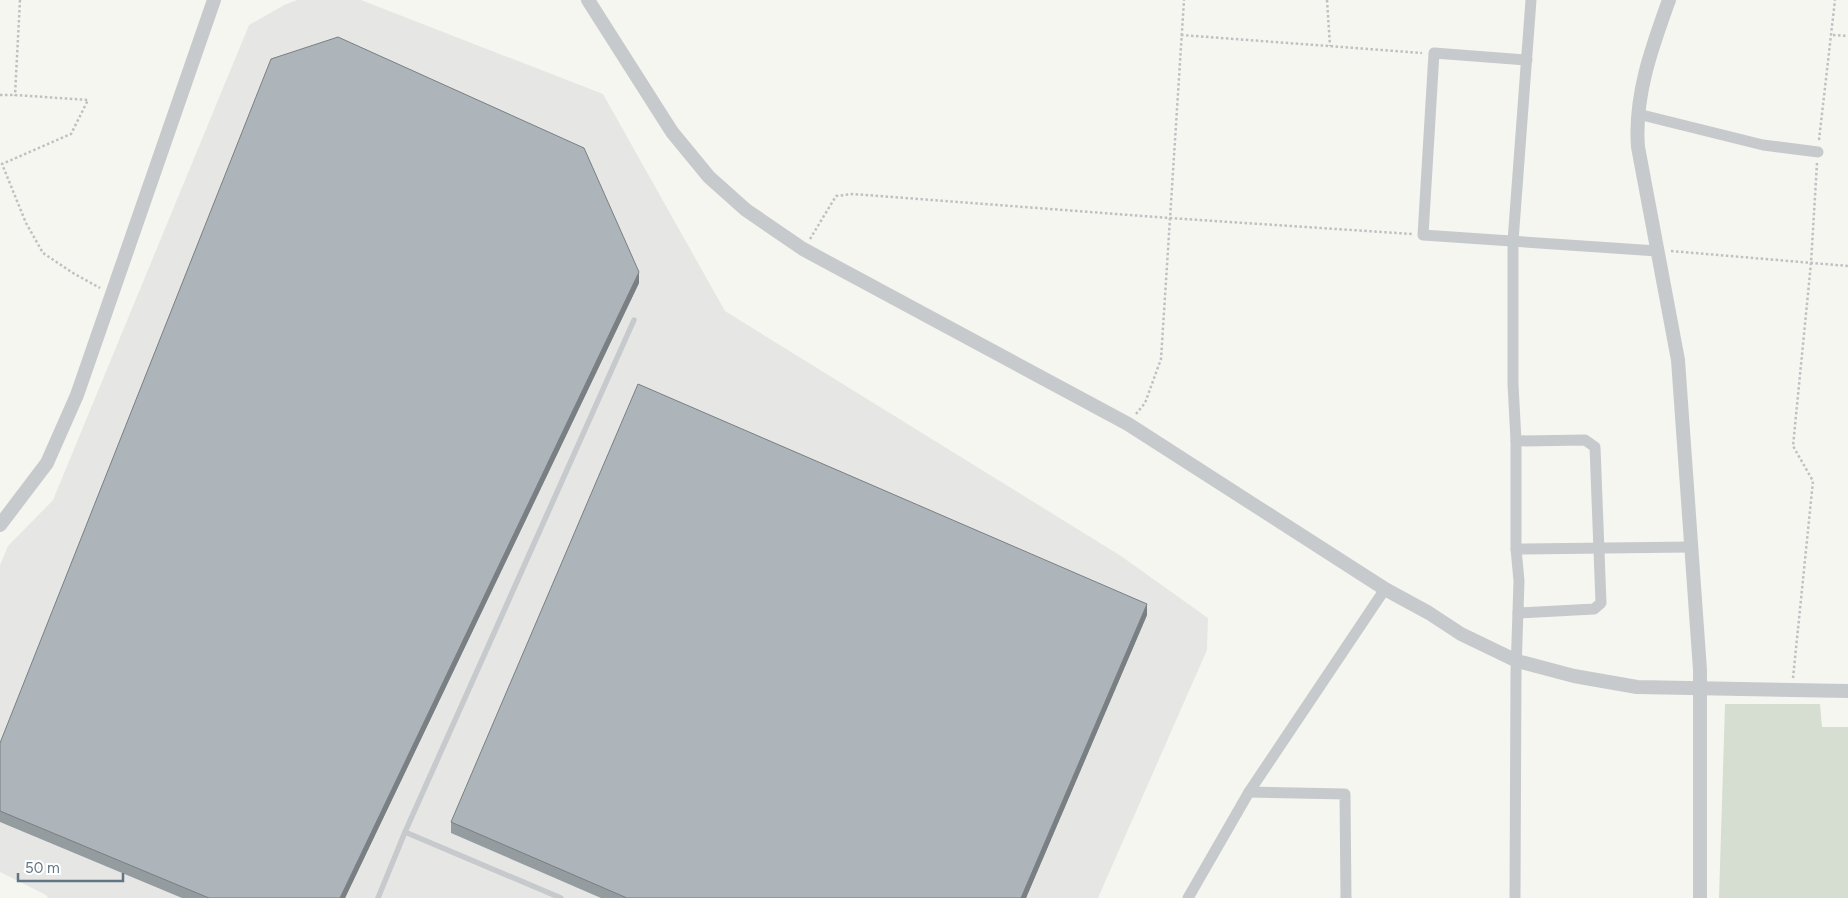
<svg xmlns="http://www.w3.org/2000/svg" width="1848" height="898" font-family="Figtree,sans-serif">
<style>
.built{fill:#e6e7e5}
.green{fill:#d6ded2}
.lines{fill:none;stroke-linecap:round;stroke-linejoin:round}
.path{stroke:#bec0c2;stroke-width:2.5;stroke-dasharray:2.5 2.5;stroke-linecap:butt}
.service{stroke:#c7cacd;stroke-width:5.5}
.minor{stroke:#c7cacd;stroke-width:11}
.tertiary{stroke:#c7cacd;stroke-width:14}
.wall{fill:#959ca0}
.shaded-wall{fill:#797f82}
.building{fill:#adb5ba;stroke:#797f82}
</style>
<rect width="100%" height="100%" fill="#f6f6f1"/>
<!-- built -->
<path class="built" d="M297,0h64l242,94 122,217 396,245 87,62 -1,32 -109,248h-1050l-2,-3 -46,-23v-307l8,-19 45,-46 196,-475 35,-20z"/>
<!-- green -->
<path class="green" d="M1725,704h95l2,23h26v171h-129z"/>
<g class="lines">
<!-- path -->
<g class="path">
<path d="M20,0l-5,95 73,5 -17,34 -69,30 24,59 17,30 30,20 27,15"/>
<path d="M1327,0l3,46"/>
<path d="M1181,35l241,18"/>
<path d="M1833,35l15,1"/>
<path d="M0,95h15"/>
<path d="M1819,140l16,-140"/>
<path d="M810,239l26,-43 17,-2 316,24 243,16"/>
<path d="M1671,251l177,15"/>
<path d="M1136,414l9,-11 16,-44 23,-359"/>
<path d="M1793,678l20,-197 -20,-35 18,-183 6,-100"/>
</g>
<!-- service -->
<g class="service">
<path d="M405,832l156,66"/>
<path d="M378,898l27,-66 229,-512"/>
</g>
<!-- minor -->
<g class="minor">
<path d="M1527,60l-93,-7 -11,182 234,16"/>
<path d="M1638,114l125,31 55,7"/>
<path d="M1516,441l69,-1 10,7 6,156 -7,6 -76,4"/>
<path d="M1516,549l174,-2"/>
<path d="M1249,792l96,2 1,104"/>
<path d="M1188,898l61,-106 136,-203"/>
<path d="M1515,898l1,-227 3,-90 -3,-32v-108l-3,-57v-143l18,-241"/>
</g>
<!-- tertiary -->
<g class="tertiary">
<path d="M588,0l84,132 37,45 37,33 57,39 325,175 257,165 44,24 32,21 56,27 57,15 63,11 211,4"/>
<path d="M1669,0c-17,47 -35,96 -31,147l40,213 22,310v228"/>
<path d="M0,525l47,-62 30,-68 137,-395"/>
</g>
</g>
<!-- wall -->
<g class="wall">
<path d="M639,283l-294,615h-163l-182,-76v-79z"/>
<path d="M1147,615l-121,283h-425l-150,-65v-11z"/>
</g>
<!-- shaded-wall -->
<g class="shaded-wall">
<path d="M639,272v11l-294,615h-5z"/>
<path d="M1147,604v11l-121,283h-5z"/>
</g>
<!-- building -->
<g class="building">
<path d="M338,37l246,111 55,124 -299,626h-131l-209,-87v-68l271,-684z"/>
<path d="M638,384l509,220 -126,294h-394l-176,-76z"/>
</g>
<!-- scale -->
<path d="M18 873v8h105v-8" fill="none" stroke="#627585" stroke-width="2.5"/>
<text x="25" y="873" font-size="15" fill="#627585" stroke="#ffffff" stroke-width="4" paint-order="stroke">50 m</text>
</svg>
